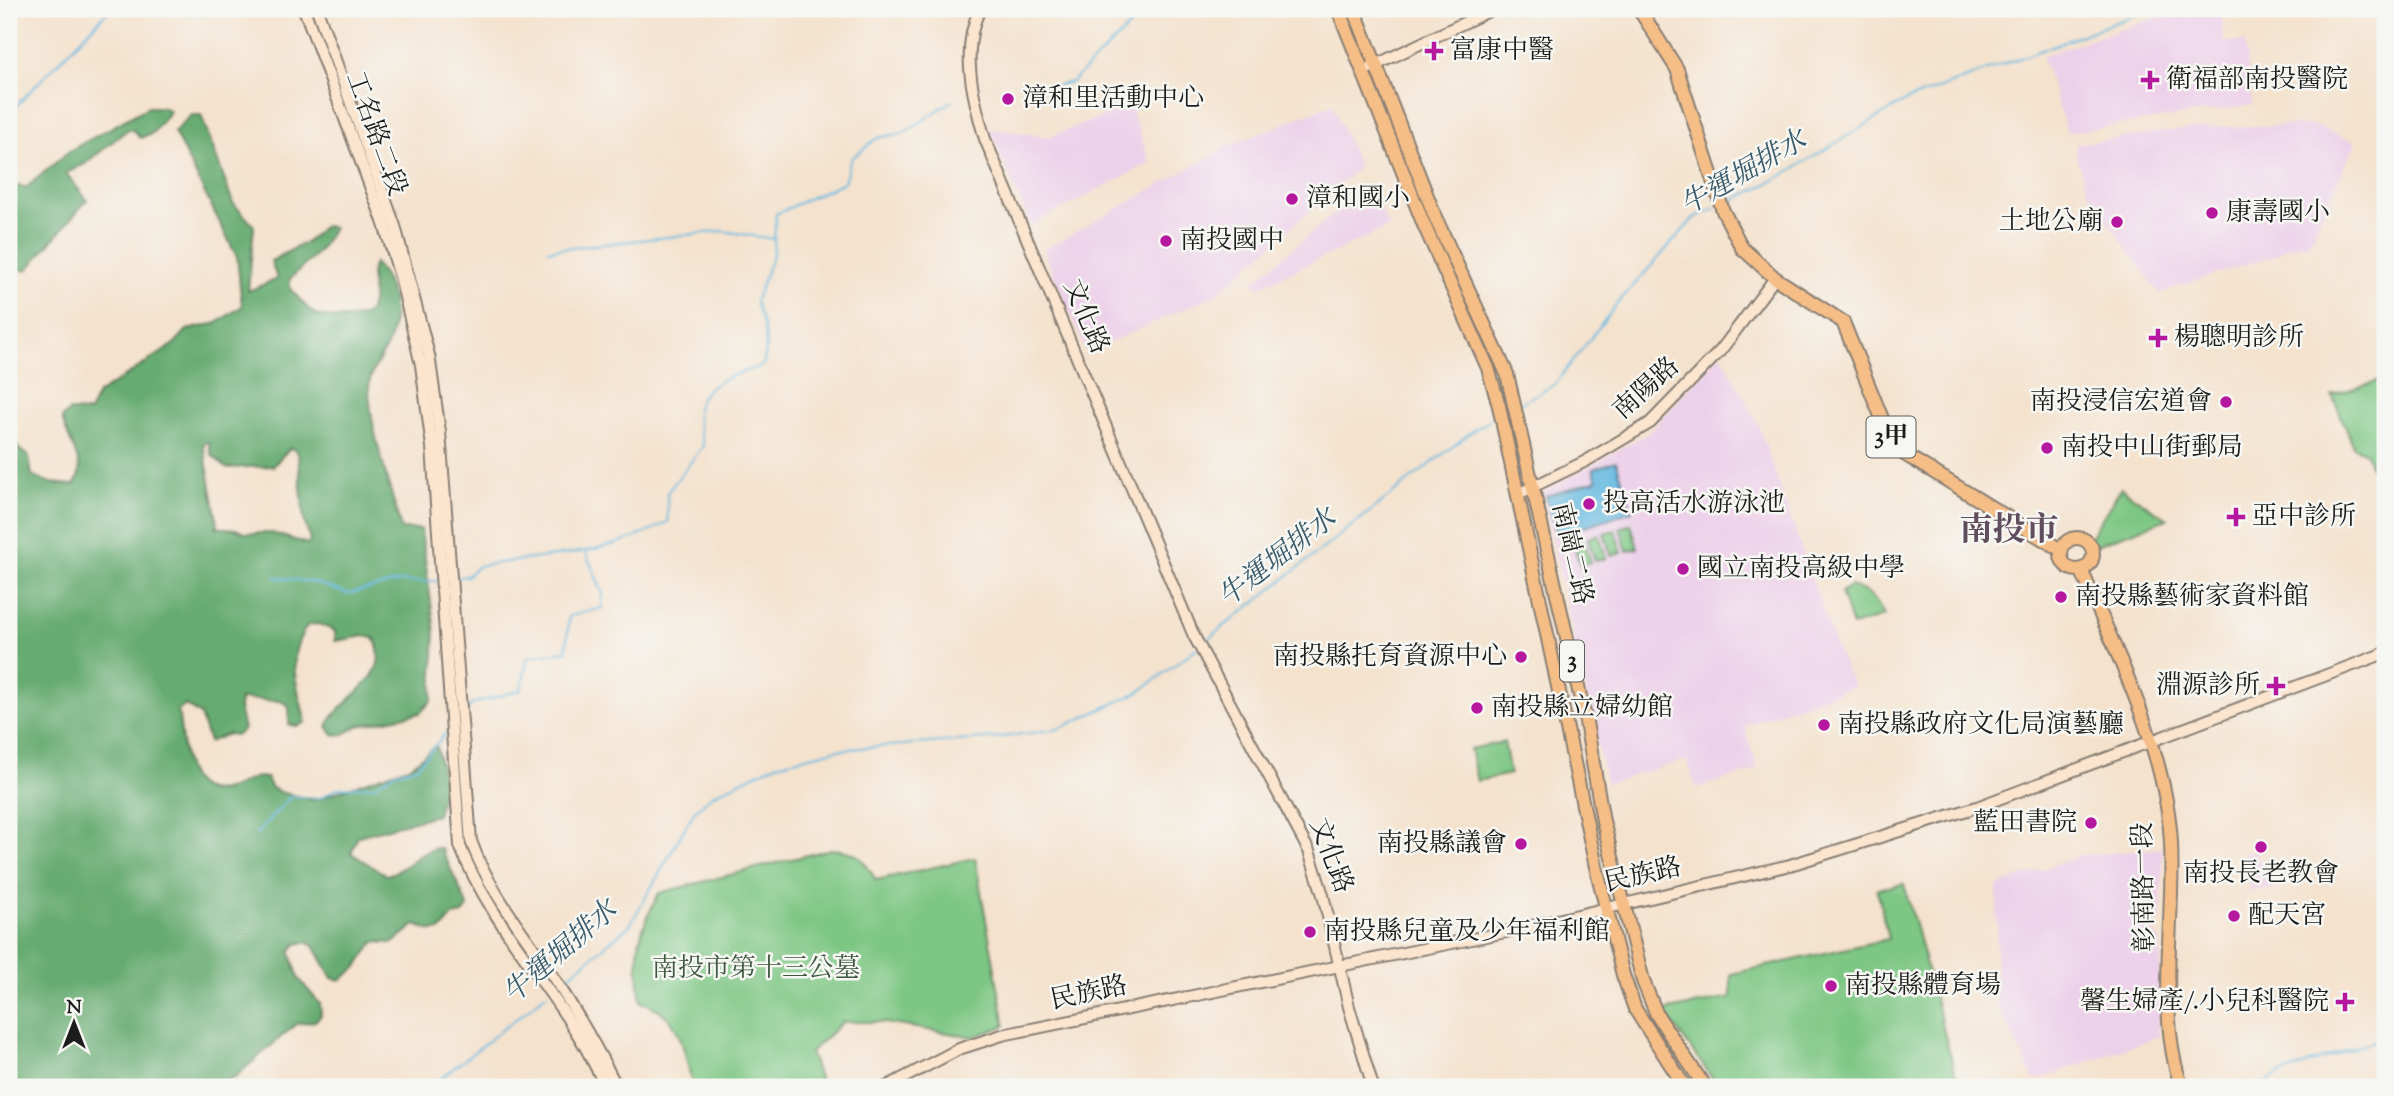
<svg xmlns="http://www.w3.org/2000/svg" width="2394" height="1096" font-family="'Sorts Mill Goudy','Noto Serif TC',serif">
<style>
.built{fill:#edd0e9}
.green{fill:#7dc683;stroke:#4c7150;stroke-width:2}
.forest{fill:#66ab71;stroke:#416446;stroke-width:2;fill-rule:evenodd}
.water{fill:#64b8e0;stroke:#406a7e;stroke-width:2}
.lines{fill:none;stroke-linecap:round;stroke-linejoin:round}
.stream{stroke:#64b8e0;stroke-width:2}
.river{stroke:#64b8e0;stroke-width:12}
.secondary-casing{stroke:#887f74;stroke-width:14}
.primary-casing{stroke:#887f74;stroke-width:16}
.secondary{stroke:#fbe5cf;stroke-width:10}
.primary{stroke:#f6be87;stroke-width:12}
.poi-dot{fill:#b5179e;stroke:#f6f6f2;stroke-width:2.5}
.labels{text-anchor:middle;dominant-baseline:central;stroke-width:5;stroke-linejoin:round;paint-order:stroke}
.shield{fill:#f6f6f2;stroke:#5d5d5c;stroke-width:2}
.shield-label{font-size:24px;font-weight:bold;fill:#1c1c1c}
.poi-label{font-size:26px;fill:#1c1c1c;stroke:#f6f6f2;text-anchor:start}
.street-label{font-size:26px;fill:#1c1c1c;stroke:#f6f6f2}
.park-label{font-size:26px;fill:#3e5840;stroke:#f6f6f2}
.water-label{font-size:28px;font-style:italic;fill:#395a6a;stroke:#f6f6f2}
.district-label{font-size:33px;font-weight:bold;fill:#604d5d;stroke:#f6f6f2}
</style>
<rect width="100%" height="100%" fill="#f6f6f2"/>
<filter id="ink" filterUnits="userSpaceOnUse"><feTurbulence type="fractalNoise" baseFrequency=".0143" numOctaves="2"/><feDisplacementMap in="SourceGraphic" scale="14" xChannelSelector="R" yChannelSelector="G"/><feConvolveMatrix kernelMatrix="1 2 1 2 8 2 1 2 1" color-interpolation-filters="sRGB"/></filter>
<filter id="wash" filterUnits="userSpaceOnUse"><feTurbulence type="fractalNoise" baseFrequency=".00686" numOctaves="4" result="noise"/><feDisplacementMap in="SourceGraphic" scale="28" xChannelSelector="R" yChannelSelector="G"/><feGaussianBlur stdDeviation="1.57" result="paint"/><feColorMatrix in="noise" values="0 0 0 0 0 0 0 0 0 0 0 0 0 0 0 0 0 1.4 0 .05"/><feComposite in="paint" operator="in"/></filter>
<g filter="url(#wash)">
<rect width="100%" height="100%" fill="#f4e2cd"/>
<!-- built -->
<g class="built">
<path d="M2181,9h40l3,33h21l7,63 -185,28 -25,-77z"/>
<path d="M1332,104l27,63 -142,127 -130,59 -44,-103 186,-104z"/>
<path d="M1130,106l20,57 -119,62 -42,-97 60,9z"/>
<path d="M2293,125l22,1 41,16 -48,102 -22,3 -8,7 -119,39 -68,-95 -15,-40v-14l115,-16z"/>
<path d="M1368,185l21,42 -131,60 -5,-5z"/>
<path d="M1721,353l37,71 77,221 19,41 -110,40 14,44 -62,18 -10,-28 -80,24 -64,-291 106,-60z"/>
<path d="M2163,848l-2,72 -8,4v10l8,6 -2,96 -124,45 -39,-79 1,-116 81,-30z"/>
<path d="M2256,851l2,9h17l6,28 -32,3 -5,-38z"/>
</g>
<!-- green -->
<g class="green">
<path d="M2385,379v130l-19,-56 -12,-6 -22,-52z"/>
<path d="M2121,488l46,31 -71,26 -7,-6z"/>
<path d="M1631,524l7,24 -11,3 -7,-23z"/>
<path d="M1615,530l7,23 -11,3 -7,-23z"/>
<path d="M1599,534l7,24 -11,3 -7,-23z"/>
<path d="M1583,539l8,23 -11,3 -7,-23z"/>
<path d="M1851,586c19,6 25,12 33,30l-32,10 -11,-34z"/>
<path d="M1504,742l6,32 -33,7 -7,-32z"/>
<path d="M831,849c26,1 32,9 45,31l99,-22 30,168 -32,11 -94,-15h-36l-33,30 12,35h-129c-10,-37 -10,-73 -52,-85 -6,-52 -6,-62 18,-109z"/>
<path d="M1904,884l55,203h-240l-56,-76 68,-13v-24l157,-35 -11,-50z"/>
</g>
<!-- forest -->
<g class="forest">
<path d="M148,107h15l7,4 -17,22 -13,5 -7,-8h-6l-42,34 -19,9 21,27 -60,70h-7l-11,-10v-75l18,2 42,-36z"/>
<path d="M191,115h10l32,88 21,23 -6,65 29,-12 -6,-18 37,-20 16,-15 10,1 -15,24 -29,28v10c8,7 17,22 27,26 11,4 46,6 52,-4 9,-15 -3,-32 5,-48 20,20 23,49 16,75 -5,18 -20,29 -21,49 0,41 22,101 32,142h20l14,103 -3,68 -12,13 -62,13 -16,9 -10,-1 -5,-8c15,-31 68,-47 47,-88l-9,-2 -30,5v-10l-16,-7 -11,1c-24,31 -10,65 -2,97l-8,4 -9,-1v-19l-9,-5 -40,-2 -1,10 5,20 -7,6 -9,-1 -19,8 -9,-27 -15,-10 -7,6c7,35 1,98 58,75 12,-5 16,-11 31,-8l4,9 9,5 34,8 97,-34 25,-21 9,40 -8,30 -79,21 -7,17 35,22c21,-4 34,-27 55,-27l27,59 -5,7 -10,2 -12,14 -9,1 -17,-6 -22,18 -19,-1 -18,26 -15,12 -9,-2 -18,-32 -8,-4 -10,2 -6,7 9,28 21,25 1,11 -6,6 -19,3 -61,53 -27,10h-199v-652l11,15 9,6 3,20 19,7 23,2c15,-19 -7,-45 -12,-67l7,-7 20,1 9,-18 75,-49 14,-15 30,-7 25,-17 -5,-49 -63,-125zM209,442l2,12 15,14 47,-2 17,-18 5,2 3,5 6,65 6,20 -2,4 -36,-11h-27l-9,-4 -21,-2 3,-1 -14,-78v-5z"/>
</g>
<!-- water -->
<path class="water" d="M1616,461l16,50 -75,24 -11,-39 51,-16 -4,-11z"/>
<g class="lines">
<!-- stream -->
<g class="stream">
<path d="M1142,14l5,-5"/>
<path d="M1054,86l18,-4 62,-60"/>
<path d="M9,113l101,-104"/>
<path d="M1727,203l48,-23 130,-79 246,-92"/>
<path d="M548,250l175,-19 50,8"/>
<path d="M1519,404l36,-20 62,-80 77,-86 21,-10"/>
<path d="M275,577l41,6 32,11 51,-12 39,-1"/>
<path d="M454,578l13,-2 11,-10c69,-11 127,-9 190,-44l-1,-29 36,-47c-2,-11 -6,-24 -6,-34 1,-31 44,-38 66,-47 7,-24 1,-40 -8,-63l18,-47 3,-41 68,-32 7,-23 26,-21 27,-5 48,-32"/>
<path d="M1204,642l271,-213 21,-12"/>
<path d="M467,710l5,-6 49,-14 7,-33 38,-6 3,-35 33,-8 1,-14 -17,-41"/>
<path d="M256,834l35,-38 29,2 18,-10 36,-2 20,-13 22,-6 31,-35"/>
<path d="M562,982l68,-57 64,-113 18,-17 65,-31 58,-14 161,-12 62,-9 81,-37 58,-44"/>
<path d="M430,1087l117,-93"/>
<path d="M2259,1087l18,-12 108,-38"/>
</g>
<!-- river -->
<path class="river" d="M2385,29v24"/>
</g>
</g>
<g filter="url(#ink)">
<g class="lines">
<defs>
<g id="secondary">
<path d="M304,9l79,212 17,55 21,89 11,82 28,399c27,69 76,122 115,184 12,18 21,38 31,57"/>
<path d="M317,9l78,217 34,129 11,77 31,409c18,50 52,91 81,134 24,36 45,73 65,112"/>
<path d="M980,9c-20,40 -7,89 5,130l209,497 115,215 14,44 26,112 24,80"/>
<path d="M1363,71l130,-62"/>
<path d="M1518,494l68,-33 64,-38 71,-73 54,-72"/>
<path d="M886,1087l73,-38 43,-14 504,-103 284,-67 187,-58 408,-154"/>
</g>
<g id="primary">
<path d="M1338,9l86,216 64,143 11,38 97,461 27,108 12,34 50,78"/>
<path d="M1354,9l82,210 71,155 79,348 17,99 40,160 14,34 48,72"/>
<path d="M1639,9l38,60 46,142 19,37 33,30 68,44 40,99 21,33 157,96"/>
<circle cx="2077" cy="554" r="16"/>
<path d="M2081,569c35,83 86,183 90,274 4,73 -15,178 11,244"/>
</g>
</defs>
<!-- secondary casing -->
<use href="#secondary" class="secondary-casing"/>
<!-- primary casing -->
<use href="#primary" class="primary-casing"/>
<!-- secondary -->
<use href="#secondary" class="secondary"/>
<!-- primary -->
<use href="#primary" class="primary"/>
</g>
</g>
<!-- markers -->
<g class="poi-dot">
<path d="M1430.5 40.5h7v7h7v7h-7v7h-7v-7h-7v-7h7z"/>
<path d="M2146.5 69.5h7v7h7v7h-7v7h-7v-7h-7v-7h7z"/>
<circle cx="1008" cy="99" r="7"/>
<circle cx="1292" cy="199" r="7"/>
<circle cx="2212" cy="213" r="7"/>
<circle cx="2117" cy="222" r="7"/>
<circle cx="1166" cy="241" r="7"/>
<path d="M2154.5 327.5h7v7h7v7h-7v7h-7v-7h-7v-7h7z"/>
<circle cx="2226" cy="402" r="7"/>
<circle cx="2047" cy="448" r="7"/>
<circle cx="1589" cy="504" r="7"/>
<path d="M2232.5 506.5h7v7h7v7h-7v7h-7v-7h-7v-7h7z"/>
<circle cx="1683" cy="569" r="7"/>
<circle cx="2061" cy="597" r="7"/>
<circle cx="1521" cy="657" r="7"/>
<path d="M2272.5 675.5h7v7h7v7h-7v7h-7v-7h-7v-7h7z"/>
<circle cx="1477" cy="708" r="7"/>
<circle cx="1824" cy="725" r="7"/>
<circle cx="2091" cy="823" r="7"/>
<circle cx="1521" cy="844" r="7"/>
<circle cx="2261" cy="847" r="7"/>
<circle cx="2234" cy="916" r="7"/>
<circle cx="1310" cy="932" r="7"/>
<circle cx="1831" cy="986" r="7"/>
<path d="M2341.5 991.5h7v7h7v7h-7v7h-7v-7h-7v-7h7z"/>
</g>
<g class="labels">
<!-- shield labels -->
<g class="shield">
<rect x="1866.5" y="416.5" width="49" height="41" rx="5"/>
<rect x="1560" y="640.5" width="24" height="41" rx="5"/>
</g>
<g class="shield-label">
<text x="1891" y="437">3甲</text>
<text x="1572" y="661">3</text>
</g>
<!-- poi labels -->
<g class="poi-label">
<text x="1450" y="51">富康中醫</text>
<text x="2166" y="80">衛福部南投醫院</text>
<text x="1022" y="99">漳和里活動中心</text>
<text x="1306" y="199">漳和國小</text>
<text x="2226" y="213">康壽國小</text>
<text x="2103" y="222" text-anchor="end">土地公廟</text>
<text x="1180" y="241">南投國中</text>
<text x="2174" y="338">楊聰明診所</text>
<text x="2212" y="402" text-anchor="end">南投浸信宏道會</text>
<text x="2061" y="448">南投中山街郵局</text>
<text x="1603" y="504">投高活水游泳池</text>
<text x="2252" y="517">亞中診所</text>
<text x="1697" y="569">國立南投高級中學</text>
<text x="2075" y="597">南投縣藝術家資料館</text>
<text x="1507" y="657" text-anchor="end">南投縣托育資源中心</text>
<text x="2260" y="686" text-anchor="end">淵源診所</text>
<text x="1491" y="708">南投縣立婦幼館</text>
<text x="1838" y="725">南投縣政府文化局演藝廳</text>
<text x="2077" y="823" text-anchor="end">藍田書院</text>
<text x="1507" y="844" text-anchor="end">南投縣議會</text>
<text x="2261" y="874" text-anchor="middle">南投長老教會</text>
<text x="2248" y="916">配天宮</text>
<text x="1324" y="932">南投縣兒童及少年福利館</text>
<text x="1845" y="986">南投縣體育場</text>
<text x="2329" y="1002" text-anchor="end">馨生婦產/.小兒科醫院</text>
</g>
<!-- street labels -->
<g class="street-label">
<text transform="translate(375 134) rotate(70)">工名路二段</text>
<text transform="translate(1085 317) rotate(67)">文化路</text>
<text transform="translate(1647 389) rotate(-42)">南陽路</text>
<text transform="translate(1571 554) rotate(77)">南崗二路</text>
<text transform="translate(1330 856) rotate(69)">文化路</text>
<text transform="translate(1643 876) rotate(-13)">民族路</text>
<text transform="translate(2145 887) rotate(-91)">彰南路一段</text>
<text transform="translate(1089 994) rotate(-12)">民族路</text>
</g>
<!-- park labels -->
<g class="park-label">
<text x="756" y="969">南投市第十三公墓</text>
</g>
<!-- water labels -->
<g class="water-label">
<text transform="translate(1744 174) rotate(-30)">牛運堀排水</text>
<text transform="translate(1278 559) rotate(-38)">牛運堀排水</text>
<text transform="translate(561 953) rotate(-41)">牛運堀排水</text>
</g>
<!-- district labels -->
<g class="district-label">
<text x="2009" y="532">南投市</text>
</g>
</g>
<!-- margin -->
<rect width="2394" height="1096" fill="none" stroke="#f6f6f2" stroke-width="35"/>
<!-- north arrow -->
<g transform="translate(74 1023)" stroke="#f6f6f2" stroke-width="5" paint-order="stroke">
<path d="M0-5L12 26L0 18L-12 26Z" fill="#1c1c1c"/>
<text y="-10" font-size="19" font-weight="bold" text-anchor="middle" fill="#1c1c1c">N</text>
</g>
</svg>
